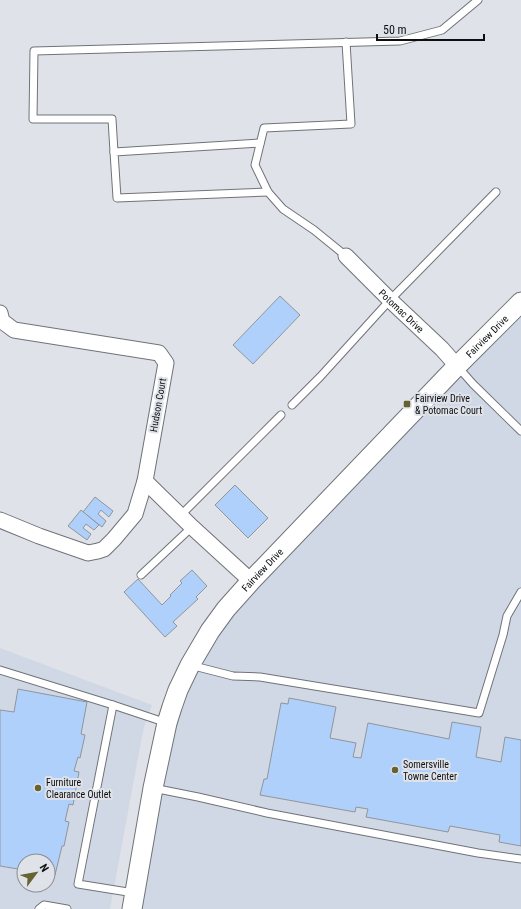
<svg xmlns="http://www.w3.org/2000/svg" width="521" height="909" font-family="'Roboto Condensed',sans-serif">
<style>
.built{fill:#d0d8e5;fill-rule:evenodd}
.building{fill:#b0d0fc;stroke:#91959a}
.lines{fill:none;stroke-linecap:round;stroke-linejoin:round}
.service-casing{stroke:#6f7378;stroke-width:9}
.minor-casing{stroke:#6f7378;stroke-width:17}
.tertiary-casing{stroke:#6f7378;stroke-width:21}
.service{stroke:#fff;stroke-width:7}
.minor{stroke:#fff;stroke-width:15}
.tertiary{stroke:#fff;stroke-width:19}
.poi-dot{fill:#656430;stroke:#dfe3e9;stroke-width:1.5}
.labels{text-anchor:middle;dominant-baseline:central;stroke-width:4;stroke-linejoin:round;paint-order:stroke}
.street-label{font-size:10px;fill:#0c0e10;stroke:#dfe3e9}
.poi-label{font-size:10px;fill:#0c0e10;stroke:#dfe3e9;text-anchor:start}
</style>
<rect width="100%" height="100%" fill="#dfe3e9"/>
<!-- built -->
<g class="built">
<path d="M521,302v607h-389l17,-100 50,-159z"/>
<path d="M0,648l152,57 -8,22 -3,15 -31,167h-110zM24,861h24v24h-24z"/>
</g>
<!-- building -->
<g class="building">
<path d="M280,296l20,19 -47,49 -20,-19z"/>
<path d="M235,485l33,33 -20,20 -33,-33z"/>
<path d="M95,497l18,14 -4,6 -8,-7 -3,4 8,7 -4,6 -19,-15z"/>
<path d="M81,510l18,15 -5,5 -8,-6 -3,4 8,6 -4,6 -19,-14z"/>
<path d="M192,570l15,16 -11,11 2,2 -25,23 4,4 -12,11 -41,-45 14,-13 24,26 9,-9 -1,-1 12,-12 -2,-2z"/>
<path d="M18,689l69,13 -6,32 4,1 -5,23 -2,-1 -4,14 5,1 -6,33 -4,-1 -4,17 4,1 -5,24h-2l-7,29 -7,-1v-13h-24v9l-24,-4v-156l14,2z"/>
<path d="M289,698l47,9 -6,31 26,5 -3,14 8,1 7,-35 81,16 3,-17 29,5 -5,30 25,5 4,-25 16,3v106l-22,-4 1,-7 -50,-9 -2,6 -82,-15 2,-8 -12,-2 -1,5 -95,-17 4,-16h3l14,-76 7,1z"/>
</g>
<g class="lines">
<defs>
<g id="service">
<path d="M260,143l-146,9 3,46 151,-6"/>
<path d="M114,152l-2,-33h-79l1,-68 366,-10 42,-11 36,-30"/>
<path d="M346,256l-32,-26 -31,-21 -15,-17 -13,-27 9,-37 87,-4 -5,-82"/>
<path d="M458,367l15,17 48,47"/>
<path d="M292,405l28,-28 70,-77 106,-108"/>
<path d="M180,516l101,-101"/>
<path d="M141,575l51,-48"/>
<path d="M190,665l43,11 27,1 219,36 24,-78 4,-19 14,-24"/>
<path d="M0,670l113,35"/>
<path d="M153,788l45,9 69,16 211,40 43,6"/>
<path d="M134,893l-56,-9 35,-179 54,18"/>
<path d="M39,909l5,-4 23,4"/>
</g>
<g id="minor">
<path id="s1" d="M346,256l44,44 52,49 15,17"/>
<path d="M0,313l2,8 12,9 145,23 7,10 -21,118 -10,33 -21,25 -10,10 -6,2 -10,2 -49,-17 -39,-16"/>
<path d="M145,481l47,46 59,54"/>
</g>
<g id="tertiary">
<path id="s2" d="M132,909l21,-121 14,-65 5,-16 6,-17 12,-25 20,-34 16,-22 25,-28 206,-215 64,-64"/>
</g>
</defs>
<!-- service casing -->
<use href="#service" class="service-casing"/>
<!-- minor casing -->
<use href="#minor" class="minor-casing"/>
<!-- tertiary casing -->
<use href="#tertiary" class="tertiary-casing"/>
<!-- service -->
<use href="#service" class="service"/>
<!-- minor -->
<use href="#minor" class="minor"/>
<!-- tertiary -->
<use href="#tertiary" class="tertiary"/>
</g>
<!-- markers -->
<g class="poi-dot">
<rect x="403" y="400" width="8" height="8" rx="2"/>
<circle cx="395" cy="770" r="4"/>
<circle cx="38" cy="788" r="4"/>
</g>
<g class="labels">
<!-- street labels -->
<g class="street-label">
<text stroke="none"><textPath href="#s1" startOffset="78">Potomac Drive</textPath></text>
<text stroke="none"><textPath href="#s2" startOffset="696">Fairview Drive</textPath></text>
<text transform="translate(158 405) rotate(-80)">Hudson Court</text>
<text stroke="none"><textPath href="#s2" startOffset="372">Fairview Drive</textPath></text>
</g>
<!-- poi labels -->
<g class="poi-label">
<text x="415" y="398">Fairview Drive<tspan x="415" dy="12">&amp; Potomac Court</tspan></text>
<text x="403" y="764">Somersville<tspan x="403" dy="12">Towne Center</tspan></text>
<text x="46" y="782">Furniture<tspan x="46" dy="12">Clearance Outlet</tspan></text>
</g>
</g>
<!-- north arrow -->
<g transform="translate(36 873) rotate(58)"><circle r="19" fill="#dfe3e9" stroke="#8b8e92"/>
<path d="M0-3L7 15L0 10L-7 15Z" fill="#656430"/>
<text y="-6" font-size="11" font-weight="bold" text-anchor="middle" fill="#0c0e10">N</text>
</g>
<!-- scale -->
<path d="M377 34v6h107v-6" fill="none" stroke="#0c0e10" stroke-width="2"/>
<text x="383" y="34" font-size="12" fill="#0c0e10" stroke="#dfe3e9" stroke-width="3" paint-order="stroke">50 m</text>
</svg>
